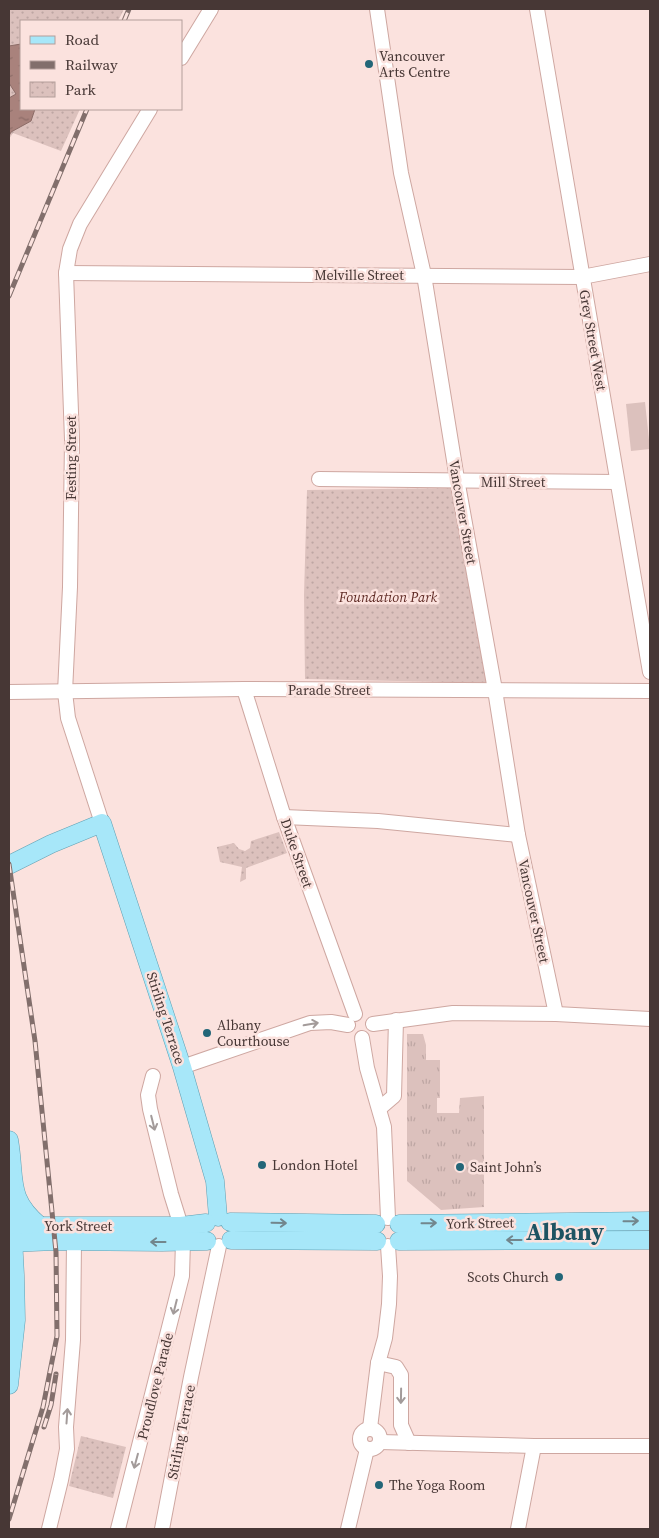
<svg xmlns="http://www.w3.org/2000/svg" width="659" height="1538" font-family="'Source Serif 4',serif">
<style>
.grass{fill:url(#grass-tufts)}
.park{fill:url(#park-dots)}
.pitch{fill:#dcc1bd}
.water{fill:url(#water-ripples);stroke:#8c6c67}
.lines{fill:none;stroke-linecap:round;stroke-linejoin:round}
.minor-casing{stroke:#cea7a1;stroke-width:16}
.major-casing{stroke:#5f9fb2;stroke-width:19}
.minor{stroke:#fff;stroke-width:14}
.major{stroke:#a7e7f9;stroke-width:18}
.rail-casing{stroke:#826f6c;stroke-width:5}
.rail{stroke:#fbe2de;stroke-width:3;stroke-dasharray:9;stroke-linecap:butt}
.oneway{stroke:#a39b9a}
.oneway2{stroke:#72868d}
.poi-dot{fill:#236678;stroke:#fbe2de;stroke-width:2}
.labels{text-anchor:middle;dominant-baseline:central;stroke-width:5;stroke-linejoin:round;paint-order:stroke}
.poi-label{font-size:14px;fill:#473735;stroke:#fbe2de;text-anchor:start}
.street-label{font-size:14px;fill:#473735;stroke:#fbe2de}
.park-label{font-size:14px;font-style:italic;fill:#5f2a24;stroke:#fbe2de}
.town-label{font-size:24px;font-weight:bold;fill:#1e5362;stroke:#fbe2de}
</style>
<defs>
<pattern id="grass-tufts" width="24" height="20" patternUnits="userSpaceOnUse" patternTransform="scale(1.25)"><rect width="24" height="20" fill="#dcc1bd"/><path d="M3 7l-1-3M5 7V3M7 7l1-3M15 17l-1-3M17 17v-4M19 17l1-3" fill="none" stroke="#bea6a3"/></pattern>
<pattern id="park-dots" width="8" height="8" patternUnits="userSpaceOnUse" patternTransform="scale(1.25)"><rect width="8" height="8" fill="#dcc1bd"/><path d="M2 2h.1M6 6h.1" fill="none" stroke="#bea6a3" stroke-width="1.8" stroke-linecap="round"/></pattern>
<pattern id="water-ripples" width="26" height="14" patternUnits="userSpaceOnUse" patternTransform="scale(1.25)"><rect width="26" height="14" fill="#a9827c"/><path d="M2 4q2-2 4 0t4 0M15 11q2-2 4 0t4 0" fill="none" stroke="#8b6b66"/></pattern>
</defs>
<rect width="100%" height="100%" fill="#fbe2de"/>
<!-- grass -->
<path class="grass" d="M407,1034h16l3,11v15h14v38h-3v15h22l1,-15 24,-2v111l-43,3 -34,-29z"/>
<!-- park -->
<g class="park">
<path d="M9,9h115l-6,12h-97v88h59l-19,42 -48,-18 -4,6z"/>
<path d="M453,488l36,195 -184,-4 -1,-84 3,-105z"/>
<path d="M279,832l8,21 -41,15v11l-6,3 2,-15 -22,-5 -3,-15 17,-4 5,6 6,2 5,-3 1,-7z"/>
<path d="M81,1436l45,11 -13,51 -44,-12z"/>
</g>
<!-- pitch -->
<path class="pitch" d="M645,402l5,47 -19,2 -5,-47z"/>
<!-- water -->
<path class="water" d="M21,44v65h14l-4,12 -20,11 -2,4v-38l7,-4 -7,-11v-37z"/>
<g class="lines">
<defs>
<g id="minor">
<path d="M377,9l24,164 23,102 33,204 38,211 23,145 38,179"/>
<path d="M537,9l113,663"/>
<path d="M181,58l30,-49"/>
<path d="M66,273l516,4 68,-13"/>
<path d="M319,479l298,3"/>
<path d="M244,689l40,128 71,197"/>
<path d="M9,692l235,-3 406,2"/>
<path d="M284,817l94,4 140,14"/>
<path d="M102,823l-34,-105 -3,-26 5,-105 2,-147 -6,-167 4,-24 10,-25 70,-115"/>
<path d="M373,1024l80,-11 103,1 94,5"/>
<path d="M362,1038l5,30 17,59 4,91"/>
<path d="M182,1067l128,-44 21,-1 17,3"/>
<path d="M153,1076l-5,19 2,14 21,85 10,32"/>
<path d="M380,1108l14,-12 2,-76"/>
<path d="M378,1363l18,4 5,8v50l8,18"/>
<path d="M370,1428l8,-65 7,-25 4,-34 1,-28 -2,-30"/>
<circle cx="370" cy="1439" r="10"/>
<path d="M380,1442l154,4h116"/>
<path d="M49,1529l12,-49 6,-31 -1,-22 7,-87 1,-99"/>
<path d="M118,1529l64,-253 1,-35"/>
<path d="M162,1529l29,-152 28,-131"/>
<path d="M348,1529l19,-80"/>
<path d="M518,1529l16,-83"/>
</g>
<g id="major">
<path d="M9,865l42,-21 51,-21 80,244 33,114 3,36"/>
<path d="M9,1140c7,39 -3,58 31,86"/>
<path d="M9,1164l6,111 1,45 -7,65"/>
<path d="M230,1222l146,2"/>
<path d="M399,1224l251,-3"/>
<path d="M9,1226h172l25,-3"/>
<path d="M231,1240l146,1"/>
<path d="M399,1241l251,-1"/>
<path d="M9,1243l46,-2 107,1 45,-1"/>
</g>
</defs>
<!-- minor casing -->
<use href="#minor" class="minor-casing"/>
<!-- major casing -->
<use href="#major" class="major-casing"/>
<!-- minor -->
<use href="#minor" class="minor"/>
<!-- major -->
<use href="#major" class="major"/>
<defs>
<g id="rail">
<path d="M124,21l5,-12"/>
<path d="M9,296l78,-187"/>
<path d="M9,864l26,177 21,211 1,84 -14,71 -34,112"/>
<path d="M44,1427l7,-22 5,-31"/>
</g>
</defs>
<!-- rail casing -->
<use href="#rail" class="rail-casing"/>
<!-- rail -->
<use href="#rail" class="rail"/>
</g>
<!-- one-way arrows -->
<defs><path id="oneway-shaft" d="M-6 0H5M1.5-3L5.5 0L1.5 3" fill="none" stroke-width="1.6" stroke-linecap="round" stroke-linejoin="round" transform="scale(1.25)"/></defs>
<g class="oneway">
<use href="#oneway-shaft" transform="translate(311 1024) rotate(-10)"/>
<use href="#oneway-shaft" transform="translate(153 1123) rotate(76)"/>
<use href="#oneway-shaft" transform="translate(175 1307) rotate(104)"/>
<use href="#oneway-shaft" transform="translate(401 1396) rotate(91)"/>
<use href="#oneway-shaft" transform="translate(67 1416) rotate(-86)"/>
<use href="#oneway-shaft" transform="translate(136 1461) rotate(105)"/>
</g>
<g class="oneway2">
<use href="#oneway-shaft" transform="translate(631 1221) rotate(-1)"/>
<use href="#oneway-shaft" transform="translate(279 1223) rotate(1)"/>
<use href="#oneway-shaft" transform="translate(429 1223) rotate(-1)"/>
<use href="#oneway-shaft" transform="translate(514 1240) rotate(180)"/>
<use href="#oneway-shaft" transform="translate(158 1242) rotate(180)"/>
</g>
<!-- markers -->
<g class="poi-dot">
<circle cx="369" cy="64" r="5"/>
<circle cx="207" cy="1033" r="5"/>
<circle cx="262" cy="1165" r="5"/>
<circle cx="460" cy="1167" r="5"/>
<circle cx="559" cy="1277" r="5"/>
<circle cx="379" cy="1485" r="5"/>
</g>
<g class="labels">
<!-- poi labels -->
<g class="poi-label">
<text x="379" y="56">Vancouver<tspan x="379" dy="16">Arts Centre</tspan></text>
<text x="217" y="1025">Albany<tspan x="217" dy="16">Courthouse</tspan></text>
<text x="272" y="1165">London Hotel</text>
<text x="470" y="1167">Saint John’s</text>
<text x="549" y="1277" text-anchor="end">Scots Church</text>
<text x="389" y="1485">The Yoga Room</text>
</g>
<!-- street labels -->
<g class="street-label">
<text x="359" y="275">Melville Street</text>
<text transform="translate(593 340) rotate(80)">Grey Street West</text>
<text transform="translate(71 458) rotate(-90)">Festing Street</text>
<text x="513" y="482">Mill Street</text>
<text transform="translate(463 512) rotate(80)">Vancouver Street</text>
<text x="329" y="690">Parade Street</text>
<text transform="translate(297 853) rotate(71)">Duke Street</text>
<text transform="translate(534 911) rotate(78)">Vancouver Street</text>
<text transform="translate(166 1018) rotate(72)">Stirling Terrace</text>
<text transform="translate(480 1223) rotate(-1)">York Street</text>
<text x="78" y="1226">York Street</text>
<text transform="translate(155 1386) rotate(-76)">Proudlove Parade</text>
<text transform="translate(181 1432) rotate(-79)">Stirling Terrace</text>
</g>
<!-- park labels -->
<g class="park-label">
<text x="388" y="597">Foundation Park</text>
</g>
<!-- town labels -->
<g class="town-label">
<text x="565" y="1231">Albany</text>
</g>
</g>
<!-- border -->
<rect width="659" height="1538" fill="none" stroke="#473735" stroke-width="20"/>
<!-- legend -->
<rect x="20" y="20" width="162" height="90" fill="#fbe2de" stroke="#b39e9a"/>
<rect x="30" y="36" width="25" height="8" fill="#a7e7f9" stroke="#b39e9a"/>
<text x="65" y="45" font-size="15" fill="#473735">Road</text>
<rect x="30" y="61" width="25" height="8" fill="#826f6c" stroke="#b39e9a"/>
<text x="65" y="70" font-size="15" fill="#473735">Railway</text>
<rect x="30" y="82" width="25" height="15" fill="url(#park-dots)" stroke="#b39e9a"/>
<text x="65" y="95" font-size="15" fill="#473735">Park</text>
</svg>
